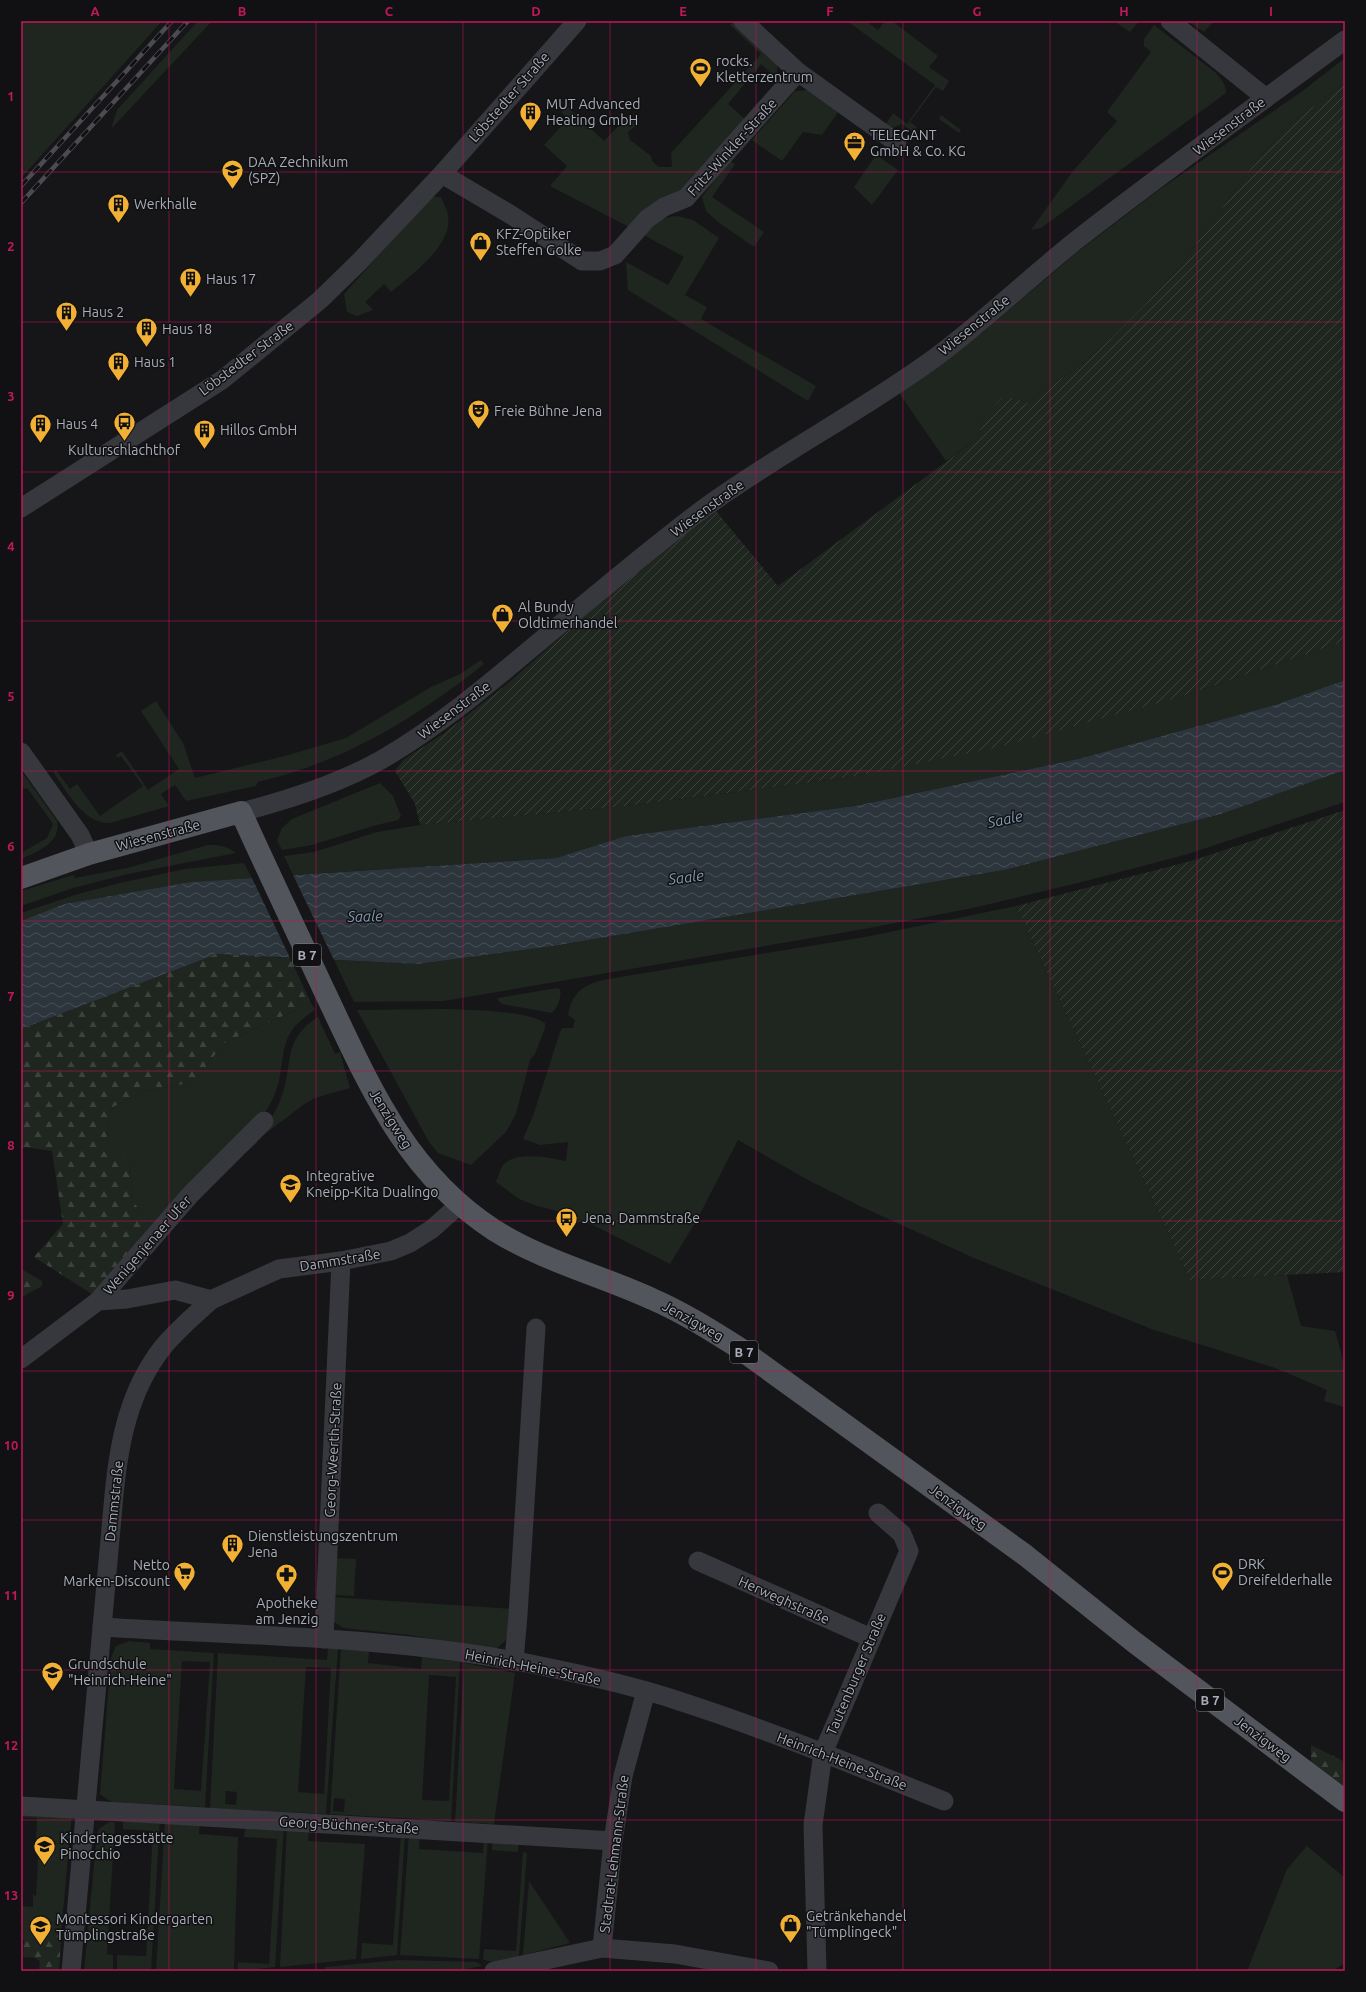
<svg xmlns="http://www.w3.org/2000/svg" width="1366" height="1992" font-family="Ubuntu,sans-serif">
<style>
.green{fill:#1e261f;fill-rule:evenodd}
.forest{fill:url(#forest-firs)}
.garden{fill:url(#garden-furrows)}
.water{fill:url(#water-waves)}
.pier{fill:#161618}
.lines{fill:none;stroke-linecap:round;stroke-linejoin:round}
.minor{stroke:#37383d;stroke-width:19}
.major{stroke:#53555c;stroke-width:22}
.rail-casing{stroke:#4a4c52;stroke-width:4.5}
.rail{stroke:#111113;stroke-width:3;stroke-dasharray:9;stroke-linecap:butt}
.grid{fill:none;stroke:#c2185b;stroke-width:1;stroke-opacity:0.55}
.labels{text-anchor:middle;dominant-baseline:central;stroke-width:3;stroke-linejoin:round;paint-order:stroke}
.shield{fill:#111113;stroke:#7b7e86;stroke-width:1}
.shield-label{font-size:13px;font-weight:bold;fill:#a8adb8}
.poi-label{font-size:14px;fill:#a8adb8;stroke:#111113;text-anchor:start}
.street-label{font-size:14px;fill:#a8adb8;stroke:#111113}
.water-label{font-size:15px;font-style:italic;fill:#7f9bb3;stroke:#111113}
.neatline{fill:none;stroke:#c2185b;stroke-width:1.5}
.grid-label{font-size:13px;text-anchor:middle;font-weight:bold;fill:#c2185b}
</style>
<defs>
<pattern id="forest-firs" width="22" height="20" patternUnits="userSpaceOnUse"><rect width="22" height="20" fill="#1e261f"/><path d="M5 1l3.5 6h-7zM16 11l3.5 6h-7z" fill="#3c433d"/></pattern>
<pattern id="garden-furrows" width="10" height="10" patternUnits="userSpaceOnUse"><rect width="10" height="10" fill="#1e261f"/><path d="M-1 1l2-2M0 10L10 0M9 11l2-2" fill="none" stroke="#3c433d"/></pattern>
<pattern id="water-waves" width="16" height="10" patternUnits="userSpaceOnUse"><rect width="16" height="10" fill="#2c353c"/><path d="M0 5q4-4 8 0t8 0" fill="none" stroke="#485056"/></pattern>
</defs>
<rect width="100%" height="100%" fill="#161618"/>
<!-- green -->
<g class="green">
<path d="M21,21h141l-141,157z"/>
<path d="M198,21h14l-101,108 6,-19z"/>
<path d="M733,21l44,42v16l-16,-15 -33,40 17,15 -63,71 -53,37 -79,-41 17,-20 -23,-21 24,-26 -7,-7 6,-6 37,35 25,-26 10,10 -5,2 -6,5 2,8 21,16 1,5 7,6h13l-1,-14 90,-99 -31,-29z"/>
<path d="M847,21h19l12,9 7,-9h7l46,35 -9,11 20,14 -6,10 -7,-4 -26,35 7,5 -4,5 -11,-8 -14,6 -4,-3 9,-14 14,11 28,-39z"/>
<path d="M1114,21h25l-9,11z"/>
<path d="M1187,21h27l-10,11z"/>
<path d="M1154,25l62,48c6,7 10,11 10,20l-185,135 -10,2 42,-59 44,-50 -10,-9 44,-60 -7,-6v-7z"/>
<path d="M1345,58v25l-55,41 -33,36 -76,105 -38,42 -30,30 -33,28 -53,38 -13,-5 -29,18 -8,23 -31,22 -47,-68 83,-60 93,-79 81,-62 145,-100z"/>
<path d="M810,90l29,21 -17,24 -19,-3 -21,29 -30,-21 43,-49z"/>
<path d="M941,115l20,15 -2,3 -20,-14z"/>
<path d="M876,155l22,15 -26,35 -18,-18z"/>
<path d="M730,161l5,3 -23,33 52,35 -10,15 -36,-25 -12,-11 -4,-14z"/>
<path d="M431,197h10c2,6 6,12 7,18 5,31 -36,59 -57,77l-7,-8 -19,18 8,8 -16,6 -10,-4 -3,-18z"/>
<path d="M678,216l15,4 26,18 -34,57 22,12 -6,12 115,67 -8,15 -180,-111 -2,-28 42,23 16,-28 -42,-23c12,-11 20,-17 36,-18z"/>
<path d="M1345,641v39l-70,25 -197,54 -223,47 -229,30 -70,22 -263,17 -9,-19 30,-4 63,-20 43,-7 206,-19 225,-29 329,-80z"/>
<path d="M481,660l3,4c-68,54 -140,98 -226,118l-2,4 -70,15 -11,-16 -14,9 8,12 -59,17c-27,1 -43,-32 -57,-51l3,-2 14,19 7,-5 23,32 43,-30 -22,-30 -3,2 -2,-3 6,-4 26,39 31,-21 -38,-58 15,-10 27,42 12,35 90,-22 61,-18 85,-51 29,-13z"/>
<path d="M1345,770v32l-157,52 -110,29 -105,25 -109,21 -420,72 -90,1 -20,-42 84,4 135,-18 451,-76 217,-56z"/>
<path d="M21,771l36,50c5,22 -21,31 -36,38v-6l26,-15 6,-14 -25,-35 -7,-1z"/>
<path d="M380,783l13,13 8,20 -3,4 -25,6 -61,19 -30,5 -5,-10 5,-12 10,-9z"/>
<path d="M208,845c12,0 19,1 28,8l-108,21 -55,14 -52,18v-15l52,-16 2,3 52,-10z"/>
<path d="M244,863l8,15 -61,4 -127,22 -43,17v-8l57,-19 42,-11 65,-14z"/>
<path d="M1016,906l174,374 97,-5 14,51 34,5c7,22 15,53 9,76l-20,-6 3,-11 -49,-21 -124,-39 -180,-72 -114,-52 -52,-26 -70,-40 -40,78 -28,46 -73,-37 -36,-15 -24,-6 -18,-7 -23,-17c2,-5 4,-13 7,-17 14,-15 47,-7 63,-4l2,-19 -28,3 -17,-6 10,-23 27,-84 2,-4h11l2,-8 -7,-5c5,-33 31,-34 58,-39l239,-39z"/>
<path d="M557,988l3,1c2,7 -2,18 -8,24l-50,-9 -4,-4v-2z"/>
<path d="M311,1003l4,7c-31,20 -30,33 -35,66 -3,16 -10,30 -19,43l-106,110 -23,-29 -2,-38 -24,-19 5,-35 31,-16 52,-10 30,-39z"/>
<path d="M445,1009c23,1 82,1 100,14v5l-10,26 -5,6 -14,54 -10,18 -35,33 -33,-12 -9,-11 -72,-132z"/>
<path d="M318,1017l17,37 5,-2 10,36 -35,10 -12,7 -47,36 1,2 -31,25c19,-21 44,-41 54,-67 15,-35 0,-60 38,-84z"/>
<path d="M334,1558l22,1 -2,37 -22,-1z"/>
<path d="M332,1597l182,12 -8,31 -10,9 -87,-14 -66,-7 -10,-7z"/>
<path d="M129,1641l21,2v6l64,4 -9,154 -92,-5 -5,-2 -8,-6 11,-136 5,-12zM182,1661l28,1 -9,129 -27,-2z"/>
<path d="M328,1648h10l-12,166 -116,-6 8,-155 109,7zM306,1667l25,1 -7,126 -26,-2zM226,1791l11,1 -1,13 -11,-1z"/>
<path d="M341,1649l28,2 -1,12 53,6 1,-12 38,5 -9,159 -121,-7zM429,1675l27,2 -7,124 -27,-1zM334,1798l11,1 -1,13 -11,-1z"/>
<path d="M464,1663l51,10 -21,151 -39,-2z"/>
<path d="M21,1810l51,3 -10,110 -22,-2 -11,19h-8v-34l12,1v-13l3,2 3,-55h-3l1,-23 -16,-1z"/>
<path d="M123,1817l37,2 -9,152h-34v-16l29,1 7,-125 -30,-2z"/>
<path d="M165,1819l35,2 -1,13 39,3 -4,134h-78z"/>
<path d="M109,1822h6l-8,132 6,1v16h-29l13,-137 2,-5z"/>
<path d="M246,1824l38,2 -9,141 -38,4 1,-9 31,2 8,-125 -33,-2z"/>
<path d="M287,1826l22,2 -1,13 57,3 -9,115 -76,8z"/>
<path d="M401,1833l4,1 -8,121 -36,4 1,-16 31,2z"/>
<path d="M409,1834h11l-1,15 64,4 1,-15h4l-9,121 -79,-4z"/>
<path d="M493,1838l26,2 -1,12 -26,-2z"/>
<path d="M1307,1846l38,32v85l-13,8h-85l40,-102z"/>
<path d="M523,1852l4,1 -8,103c-10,2 -28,9 -36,3l1,-10 32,2z"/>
<path d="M529,1881l41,62 -47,12z"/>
<path d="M399,1960l78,2 5,4 -26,5h-131v-4z"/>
</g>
<!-- forest -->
<g class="forest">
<path d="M217,954l73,4 21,45 -87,40 -30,39 -52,10 -31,16 -5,34 24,20 2,38 23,29 -60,67 -61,-39 29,-33 -11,-73 -27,-4 -4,3v-121z"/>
<path d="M21,1269l21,12v5l-20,11 -1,25z"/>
<path d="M1311,1745l34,17v26l-34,-25z"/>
<path d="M40,1921l22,2 -3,48h-20l1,-10 -5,-3 -12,-1 1,-17h5v-6z"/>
</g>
<!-- garden -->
<g class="garden">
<path d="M1345,83v558l-165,56 -181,50 -148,30 -225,29 -206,19 -5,-21 -20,-33 8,-11 40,-26 63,-49 120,-105 90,-69 62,75 199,-147 8,-23 16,-17 13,-1 13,5 53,-38 33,-28 30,-30 38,-42 76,-105 33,-36z"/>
<path d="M1345,810v462l-155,8 -174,-374 175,-45z"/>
</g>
<!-- water -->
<path class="water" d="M1345,680v90l-124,44 -217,56 -451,76 -135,18 -201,-10 -196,75v-108l43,-17 127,-22 365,-24 70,-22 229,-30 223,-47 197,-54z"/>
<!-- pier -->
<path class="pier" d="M292,873l43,89 -44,-2 -40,-84z"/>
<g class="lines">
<!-- minor -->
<g class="minor">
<path d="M743,21l55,51 99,71"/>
<path d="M1170,21l96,77"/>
<path d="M442,174l66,39 74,48h18l15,-6 32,-36 17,-12 22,-9 112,-126"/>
<path d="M21,508l201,-128 98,-80 40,-39 82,-87 135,-153"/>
<path d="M21,752l59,83 9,19"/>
<path d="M241,812c47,-12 97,-28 140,-52 57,-33 108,-76 158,-118 54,-45 108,-91 164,-133 75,-55 158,-97 233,-152 51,-38 97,-83 147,-122 86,-67 174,-130 262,-195"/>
<path d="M98,1301l29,-2 48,-9 36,10 68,-31 62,-8 50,-10 19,-8 22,-14 28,-25"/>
<path d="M21,1359l77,-58 92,-106 74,-74"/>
<path d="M698,1561l173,77"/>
<path d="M102,1627c143,9 288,9 429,37 50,10 101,21 148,37 90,29 177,65 265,100"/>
<path d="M324,1639l17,-378"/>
<path d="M514,1661l4,-46 18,-287"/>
<path d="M21,1806l592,35"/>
<path d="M602,1948l11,-107 10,-65 23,-85"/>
<path d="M71,1971l43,-476c5,-53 15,-105 49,-148 14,-17 32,-32 48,-47"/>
<path d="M494,1971l108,-23 73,6 94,17"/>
<path d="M817,1971l-4,-146 10,-72 86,-202 -7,-17 -24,-21"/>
</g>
<!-- major -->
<path class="major" d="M21,878l68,-24 152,-42c26,58 54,116 81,174 45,94 81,185 172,244 49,31 106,45 158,69 30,13 57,30 84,47l289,209 109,87 211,159"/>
<defs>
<g id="rail">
<path d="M21,186l151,-165"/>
<path d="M21,203l167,-182"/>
</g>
</defs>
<!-- rail casing -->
<use href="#rail" class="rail-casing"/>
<!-- rail -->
<use href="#rail" class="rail"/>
</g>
<!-- grid -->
<path class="grid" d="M169,21v1950M316,21v1950M463,21v1950M610,21v1950M756,21v1950M903,21v1950M1050,21v1950M1197,21v1950M21,172h1324M21,322h1324M21,472h1324M21,621h1324M21,771h1324M21,921h1324M21,1071h1324M21,1221h1324M21,1371h1324M21,1520h1324M21,1670h1324M21,1820h1324"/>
<!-- icons -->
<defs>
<symbol id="stadium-pin" viewBox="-11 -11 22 30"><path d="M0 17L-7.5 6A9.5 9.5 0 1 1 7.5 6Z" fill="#f2b134" stroke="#111113"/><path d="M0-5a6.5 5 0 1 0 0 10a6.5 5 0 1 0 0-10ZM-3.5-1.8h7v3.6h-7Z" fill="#111"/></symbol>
<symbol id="building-pin" viewBox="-11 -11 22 30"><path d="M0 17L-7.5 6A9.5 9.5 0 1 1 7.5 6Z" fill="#f2b134" stroke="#111113"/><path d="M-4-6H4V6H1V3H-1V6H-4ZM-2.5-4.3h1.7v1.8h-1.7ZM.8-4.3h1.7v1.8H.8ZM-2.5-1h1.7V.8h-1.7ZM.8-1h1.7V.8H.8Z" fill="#111"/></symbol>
<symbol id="office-pin" viewBox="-11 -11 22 30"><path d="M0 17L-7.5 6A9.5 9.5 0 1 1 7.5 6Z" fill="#f2b134" stroke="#111113"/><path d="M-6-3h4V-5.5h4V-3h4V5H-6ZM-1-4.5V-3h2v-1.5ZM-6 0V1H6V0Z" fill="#111"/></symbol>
<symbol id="school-pin" viewBox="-11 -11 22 30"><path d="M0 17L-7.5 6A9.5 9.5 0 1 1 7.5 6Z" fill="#f2b134" stroke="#111113"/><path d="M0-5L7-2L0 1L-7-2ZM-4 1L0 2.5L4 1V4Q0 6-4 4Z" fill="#111"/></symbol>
<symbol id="shop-pin" viewBox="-11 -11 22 30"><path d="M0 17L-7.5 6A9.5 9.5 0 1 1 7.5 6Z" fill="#f2b134" stroke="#111113"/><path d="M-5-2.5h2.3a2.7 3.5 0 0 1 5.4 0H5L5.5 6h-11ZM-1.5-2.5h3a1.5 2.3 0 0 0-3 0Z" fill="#111"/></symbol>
<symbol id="theatre-pin" viewBox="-11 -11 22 30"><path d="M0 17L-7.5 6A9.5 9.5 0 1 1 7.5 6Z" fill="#f2b134" stroke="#111113"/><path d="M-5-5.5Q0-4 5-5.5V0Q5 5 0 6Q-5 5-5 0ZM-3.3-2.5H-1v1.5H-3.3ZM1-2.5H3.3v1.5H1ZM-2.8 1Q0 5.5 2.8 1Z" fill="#111"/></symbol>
<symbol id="bus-pin" viewBox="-11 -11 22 30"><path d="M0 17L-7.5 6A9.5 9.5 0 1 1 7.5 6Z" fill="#f2b134" stroke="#111113"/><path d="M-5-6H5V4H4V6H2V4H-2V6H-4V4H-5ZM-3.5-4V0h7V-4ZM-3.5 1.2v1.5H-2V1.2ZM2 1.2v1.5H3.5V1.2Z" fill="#111"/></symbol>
<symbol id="supermarket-pin" viewBox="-11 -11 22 30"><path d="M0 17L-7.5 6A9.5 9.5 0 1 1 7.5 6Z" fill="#f2b134" stroke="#111113"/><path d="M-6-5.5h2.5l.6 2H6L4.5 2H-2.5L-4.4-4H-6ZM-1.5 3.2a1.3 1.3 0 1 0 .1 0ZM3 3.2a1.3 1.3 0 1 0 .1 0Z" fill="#111"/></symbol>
<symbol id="pharmacy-pin" viewBox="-11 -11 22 30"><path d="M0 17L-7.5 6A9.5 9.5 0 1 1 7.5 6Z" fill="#f2b134" stroke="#111113"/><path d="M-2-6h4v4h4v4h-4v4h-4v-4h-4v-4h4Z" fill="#111"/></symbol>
</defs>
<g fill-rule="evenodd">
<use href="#stadium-pin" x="688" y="56" width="25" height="34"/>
<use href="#building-pin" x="518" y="100" width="25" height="34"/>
<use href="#office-pin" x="842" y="130" width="25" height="34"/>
<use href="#school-pin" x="220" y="158" width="25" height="34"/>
<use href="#building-pin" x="106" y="192" width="25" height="34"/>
<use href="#shop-pin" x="468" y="230" width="25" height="34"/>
<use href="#building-pin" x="178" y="266" width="25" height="34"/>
<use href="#building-pin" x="54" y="300" width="25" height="34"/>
<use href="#building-pin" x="134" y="316" width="25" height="34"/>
<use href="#building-pin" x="106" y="350" width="25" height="34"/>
<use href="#theatre-pin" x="466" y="398" width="25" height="34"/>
<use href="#bus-pin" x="112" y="410" width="25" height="34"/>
<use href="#building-pin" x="28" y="412" width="25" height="34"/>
<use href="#building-pin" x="192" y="418" width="25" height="34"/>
<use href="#shop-pin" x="490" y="602" width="25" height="34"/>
<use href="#school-pin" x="278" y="1172" width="25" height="34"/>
<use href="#bus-pin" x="554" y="1206" width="25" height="34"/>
<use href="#building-pin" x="220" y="1532" width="25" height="34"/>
<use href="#stadium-pin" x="1210" y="1560" width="25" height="34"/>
<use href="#supermarket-pin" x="172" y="1560" width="25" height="34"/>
<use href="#pharmacy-pin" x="274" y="1562" width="25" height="34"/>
<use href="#school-pin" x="40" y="1660" width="25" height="34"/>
<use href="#school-pin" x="32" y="1834" width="25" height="34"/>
<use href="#shop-pin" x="778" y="1912" width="25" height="34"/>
<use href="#school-pin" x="28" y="1914" width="25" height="34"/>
</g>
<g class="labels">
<!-- shield labels -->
<g class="shield">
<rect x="293" y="944" width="28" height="22" rx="3"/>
<rect x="730" y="1341" width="28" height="22" rx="3"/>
<rect x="1196" y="1689" width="28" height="22" rx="3"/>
</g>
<g class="shield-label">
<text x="307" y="955">B 7</text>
<text x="744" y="1352">B 7</text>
<text x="1210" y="1700">B 7</text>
</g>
<!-- poi labels -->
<g class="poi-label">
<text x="716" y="61">rocks.<tspan x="716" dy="16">Kletterzentrum</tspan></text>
<text x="546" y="104">MUT Advanced<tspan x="546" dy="16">Heating GmbH</tspan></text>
<text x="870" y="135">TELEGANT<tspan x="870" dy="16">GmbH &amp; Co. KG</tspan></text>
<text x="248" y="162">DAA Zechnikum<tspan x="248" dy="16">(SPZ)</tspan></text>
<text x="134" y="204">Werkhalle</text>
<text x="496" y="234">KFZ-Optiker<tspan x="496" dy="16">Steffen Golke</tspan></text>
<text x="206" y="279">Haus 17</text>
<text x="82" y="312">Haus 2</text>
<text x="162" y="329">Haus 18</text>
<text x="134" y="362">Haus 1</text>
<text x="494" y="411">Freie Bühne Jena</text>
<text x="56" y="424">Haus 4</text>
<text x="220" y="430">Hillos GmbH</text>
<text x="124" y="450" text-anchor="middle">Kulturschlachthof</text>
<text x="518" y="607">Al Bundy<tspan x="518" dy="16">Oldtimerhandel</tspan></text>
<text x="306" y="1176">Integrative<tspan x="306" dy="16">Kneipp-Kita Dualingo</tspan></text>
<text x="582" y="1218">Jena, Dammstraße</text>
<text x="248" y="1536">Dienstleistungszentrum<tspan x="248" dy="16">Jena</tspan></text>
<text x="1238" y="1564">DRK<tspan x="1238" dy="16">Dreifelderhalle</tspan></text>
<text x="170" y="1565" text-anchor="end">Netto<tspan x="170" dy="16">Marken-Discount</tspan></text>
<text x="287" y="1603" text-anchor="middle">Apotheke<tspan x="287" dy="16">am Jenzig</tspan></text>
<text x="68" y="1664">Grundschule<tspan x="68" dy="16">"Heinrich-Heine"</tspan></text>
<text x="60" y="1838">Kindertagesstätte<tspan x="60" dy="16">Pinocchio</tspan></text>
<text x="806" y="1916">Getränkehandel<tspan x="806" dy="16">"Tümplingeck"</tspan></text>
<text x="56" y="1919">Montessori Kindergarten<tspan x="56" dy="16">Tümplingstraße</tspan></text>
</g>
<!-- street labels -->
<g class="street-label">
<text transform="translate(509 97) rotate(-49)">Löbstedter Straße</text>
<text transform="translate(1229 126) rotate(-37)">Wiesenstraße</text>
<text transform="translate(732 147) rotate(-48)">Fritz-Winkler-Straße</text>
<text transform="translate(974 325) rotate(-39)">Wiesenstraße</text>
<text transform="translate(246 358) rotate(-37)">Löbstedter Straße</text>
<text transform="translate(707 508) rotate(-36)">Wiesenstraße</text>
<text transform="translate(454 710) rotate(-37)">Wiesenstraße</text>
<text transform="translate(158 835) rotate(-15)">Wiesenstraße</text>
<text transform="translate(391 1119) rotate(58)">Jenzigweg</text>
<text transform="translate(147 1245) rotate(-49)">Wenigenjenaer Ufer</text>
<text transform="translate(340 1260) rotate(-9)">Dammstraße</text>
<text transform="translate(693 1321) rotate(29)">Jenzigweg</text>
<text transform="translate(333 1450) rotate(-87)">Georg-Weerth-Straße</text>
<text transform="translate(114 1501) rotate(-84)">Dammstraße</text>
<text transform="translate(958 1507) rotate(36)">Jenzigweg</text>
<text transform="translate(784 1600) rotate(24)">Herweghstraße</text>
<text transform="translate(533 1667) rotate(11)">Heinrich-Heine-Straße</text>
<text transform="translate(856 1674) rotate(-67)">Tautenburger Straße</text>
<text transform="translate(1263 1739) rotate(37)">Jenzigweg</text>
<text transform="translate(842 1761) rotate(21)">Heinrich-Heine-Straße</text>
<text transform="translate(349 1825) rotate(3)">Georg-Büchner-Straße</text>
<text transform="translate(614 1854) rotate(-83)">Stadtrat-Lehmann-Straße</text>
</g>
<!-- water labels -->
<g class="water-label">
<text transform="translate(1005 819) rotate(-12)">Saale</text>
<text transform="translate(686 877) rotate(-7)">Saale</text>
<text transform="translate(365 916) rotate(-1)">Saale</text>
</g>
</g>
<!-- border -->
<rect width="1366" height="1992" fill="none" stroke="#111113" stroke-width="44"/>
<rect x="22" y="22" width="1322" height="1948" class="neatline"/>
<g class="grid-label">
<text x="95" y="16">A</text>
<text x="242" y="16">B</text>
<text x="389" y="16">C</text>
<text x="536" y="16">D</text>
<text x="683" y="16">E</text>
<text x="830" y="16">F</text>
<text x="977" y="16">G</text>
<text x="1124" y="16">H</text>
<text x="1271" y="16">I</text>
<text x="11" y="101">1</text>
<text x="11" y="251">2</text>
<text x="11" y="401">3</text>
<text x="11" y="551">4</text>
<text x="11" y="701">5</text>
<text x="11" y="851">6</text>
<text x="11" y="1001">7</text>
<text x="11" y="1150">8</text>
<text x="11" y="1300">9</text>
<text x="11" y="1450">10</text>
<text x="11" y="1600">11</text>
<text x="11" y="1750">12</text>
<text x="11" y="1900">13</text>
</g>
</svg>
